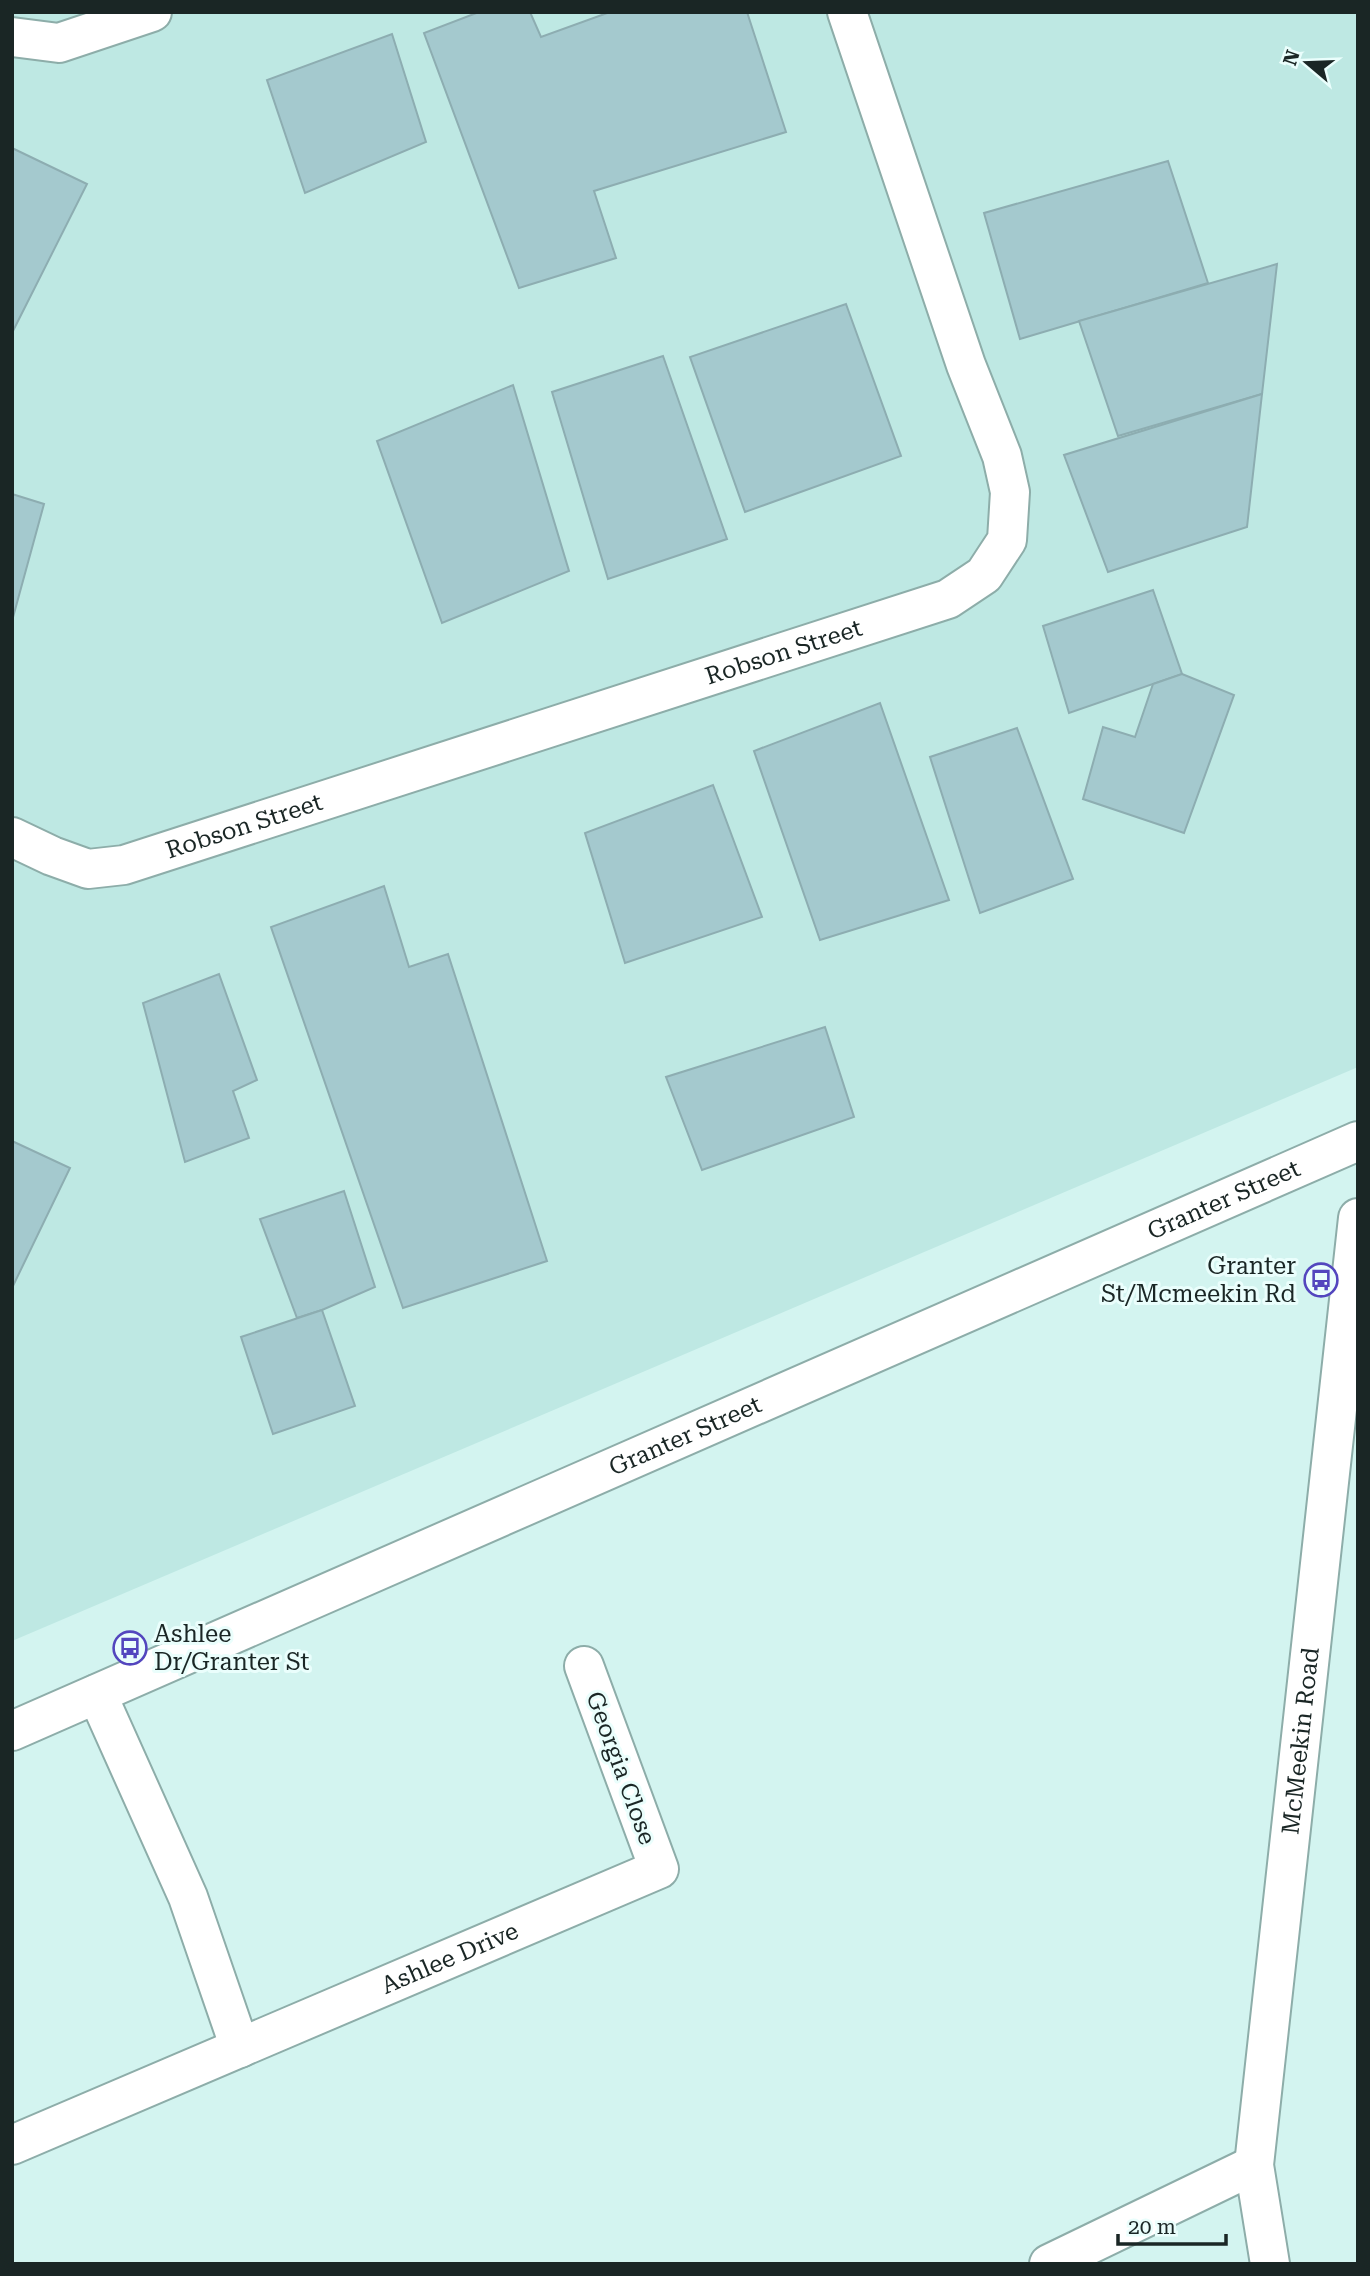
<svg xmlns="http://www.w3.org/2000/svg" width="1370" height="2276" font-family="'Roboto Serif',serif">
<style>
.built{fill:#bee8e3}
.building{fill:#a4c9ce;stroke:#8dadb1;stroke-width:2}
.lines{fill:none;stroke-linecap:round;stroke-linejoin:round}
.minor-casing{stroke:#8dada9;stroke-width:42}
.minor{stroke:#fff;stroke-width:38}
.labels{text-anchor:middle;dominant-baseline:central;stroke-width:6;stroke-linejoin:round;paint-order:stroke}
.street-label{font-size:24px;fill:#1a2625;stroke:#eafefc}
.poi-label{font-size:24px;fill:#1a2625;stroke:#eafefc;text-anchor:end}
</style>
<rect width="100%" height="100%" fill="#d3f4f0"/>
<!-- built -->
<path class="built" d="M12,12h1346v1055l-1346,574z"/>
<!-- building -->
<g class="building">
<path d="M479,12h51l11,25 69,-25h137l39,120 -192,59 22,67 -97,30 -95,-255z"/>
<path d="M392,34l34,108 -121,51 -38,-113z"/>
<path d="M12,148l75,36 -74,147h-1z"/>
<path d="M1168,161l40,122 -188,56 -36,-126z"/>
<path d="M1277,264l-15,130 -144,42 -39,-115z"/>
<path d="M846,304l55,152 -156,56 -55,-155z"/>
<path d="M663,356l64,183 -119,40 -56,-187z"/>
<path d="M513,385l56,186 -127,52 -65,-182z"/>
<path d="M1262,394l-15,133 -139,45 -44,-117z"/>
<path d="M12,494l32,10 -32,117z"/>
<path d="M1153,590l29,84 -113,39 -26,-87z"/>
<path d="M1182,674l52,21 -50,138 -101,-34 20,-72 32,10 18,-53z"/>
<path d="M880,703l69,197 -129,40 -66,-189z"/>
<path d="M1017,728l56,151 -93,34 -50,-156z"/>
<path d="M713,785l49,132 -137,46 -40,-130z"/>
<path d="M384,886l25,81 39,-13 99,307 -144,47 -132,-381z"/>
<path d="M219,974l38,106 -24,11 16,47 -64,24 -42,-159z"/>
<path d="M825,1027l29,90 -152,53 -36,-93z"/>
<path d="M12,1141l58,27 -58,120z"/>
<path d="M344,1191l31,96 -53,23 -25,8 -37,-99z"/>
<path d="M322,1310l33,96 -82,28 -32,-97z"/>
</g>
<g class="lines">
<defs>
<g id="minor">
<path d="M12,37l47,6 93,-31"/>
<path id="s1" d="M12,837l40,19 36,13 36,-4 824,-266 36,-24 23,-35 3,-48 -8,-36 -36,-91 -119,-353"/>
<path d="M97,1694l91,203 52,151"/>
<path id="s2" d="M12,1731l1346,-590"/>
<path id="s3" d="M12,2145l647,-276 -75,-203"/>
<path d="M1049,2264l205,-99"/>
<path id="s4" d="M1270,2264l-16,-99 104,-947"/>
</g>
</defs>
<!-- minor casing -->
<use href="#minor" class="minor-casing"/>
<!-- minor -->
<use href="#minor" class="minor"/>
</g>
<!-- icons -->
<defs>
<symbol id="bus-ring" viewBox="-11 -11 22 22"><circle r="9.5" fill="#eafefc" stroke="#5346be" stroke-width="1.5"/><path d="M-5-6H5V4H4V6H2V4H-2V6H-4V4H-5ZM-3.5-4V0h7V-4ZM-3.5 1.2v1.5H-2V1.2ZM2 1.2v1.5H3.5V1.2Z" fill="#5346be"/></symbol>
</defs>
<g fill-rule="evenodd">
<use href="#bus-ring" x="1302" y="1261" width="38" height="38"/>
<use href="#bus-ring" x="111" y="1629" width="38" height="38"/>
</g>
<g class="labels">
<!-- street labels -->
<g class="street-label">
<text stroke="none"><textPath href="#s1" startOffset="812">Robson Street</textPath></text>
<text stroke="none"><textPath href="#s1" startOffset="245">Robson Street</textPath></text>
<text stroke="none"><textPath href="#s2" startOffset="1323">Granter Street</textPath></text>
<text stroke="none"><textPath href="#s2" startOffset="735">Granter Street</textPath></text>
<text stroke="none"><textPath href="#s4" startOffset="527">McMeekin Road</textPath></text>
<text transform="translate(621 1768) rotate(70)">Georgia Close</text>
<text stroke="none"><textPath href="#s3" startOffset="476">Ashlee Drive</textPath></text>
</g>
<!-- poi labels -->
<g class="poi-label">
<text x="1296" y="1266">Granter<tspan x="1296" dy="28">St/Mcmeekin Rd</tspan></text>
<text x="154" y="1634" text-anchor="start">Ashlee<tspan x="154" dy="28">Dr/Granter St</tspan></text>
</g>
</g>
<!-- border -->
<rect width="1370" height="2276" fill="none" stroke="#1a2625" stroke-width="28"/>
<!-- north arrow -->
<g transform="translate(1307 63) rotate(289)" stroke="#eafefc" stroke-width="5" paint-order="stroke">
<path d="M0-5L12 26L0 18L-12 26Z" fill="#1a2625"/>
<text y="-10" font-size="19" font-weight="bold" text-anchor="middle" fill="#1a2625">N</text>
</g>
<!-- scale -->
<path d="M1118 2234v10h108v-10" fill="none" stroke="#1a2625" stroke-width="3.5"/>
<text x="1128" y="2234" font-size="21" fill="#1a2625" stroke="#eafefc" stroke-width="5" paint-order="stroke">20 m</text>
</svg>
